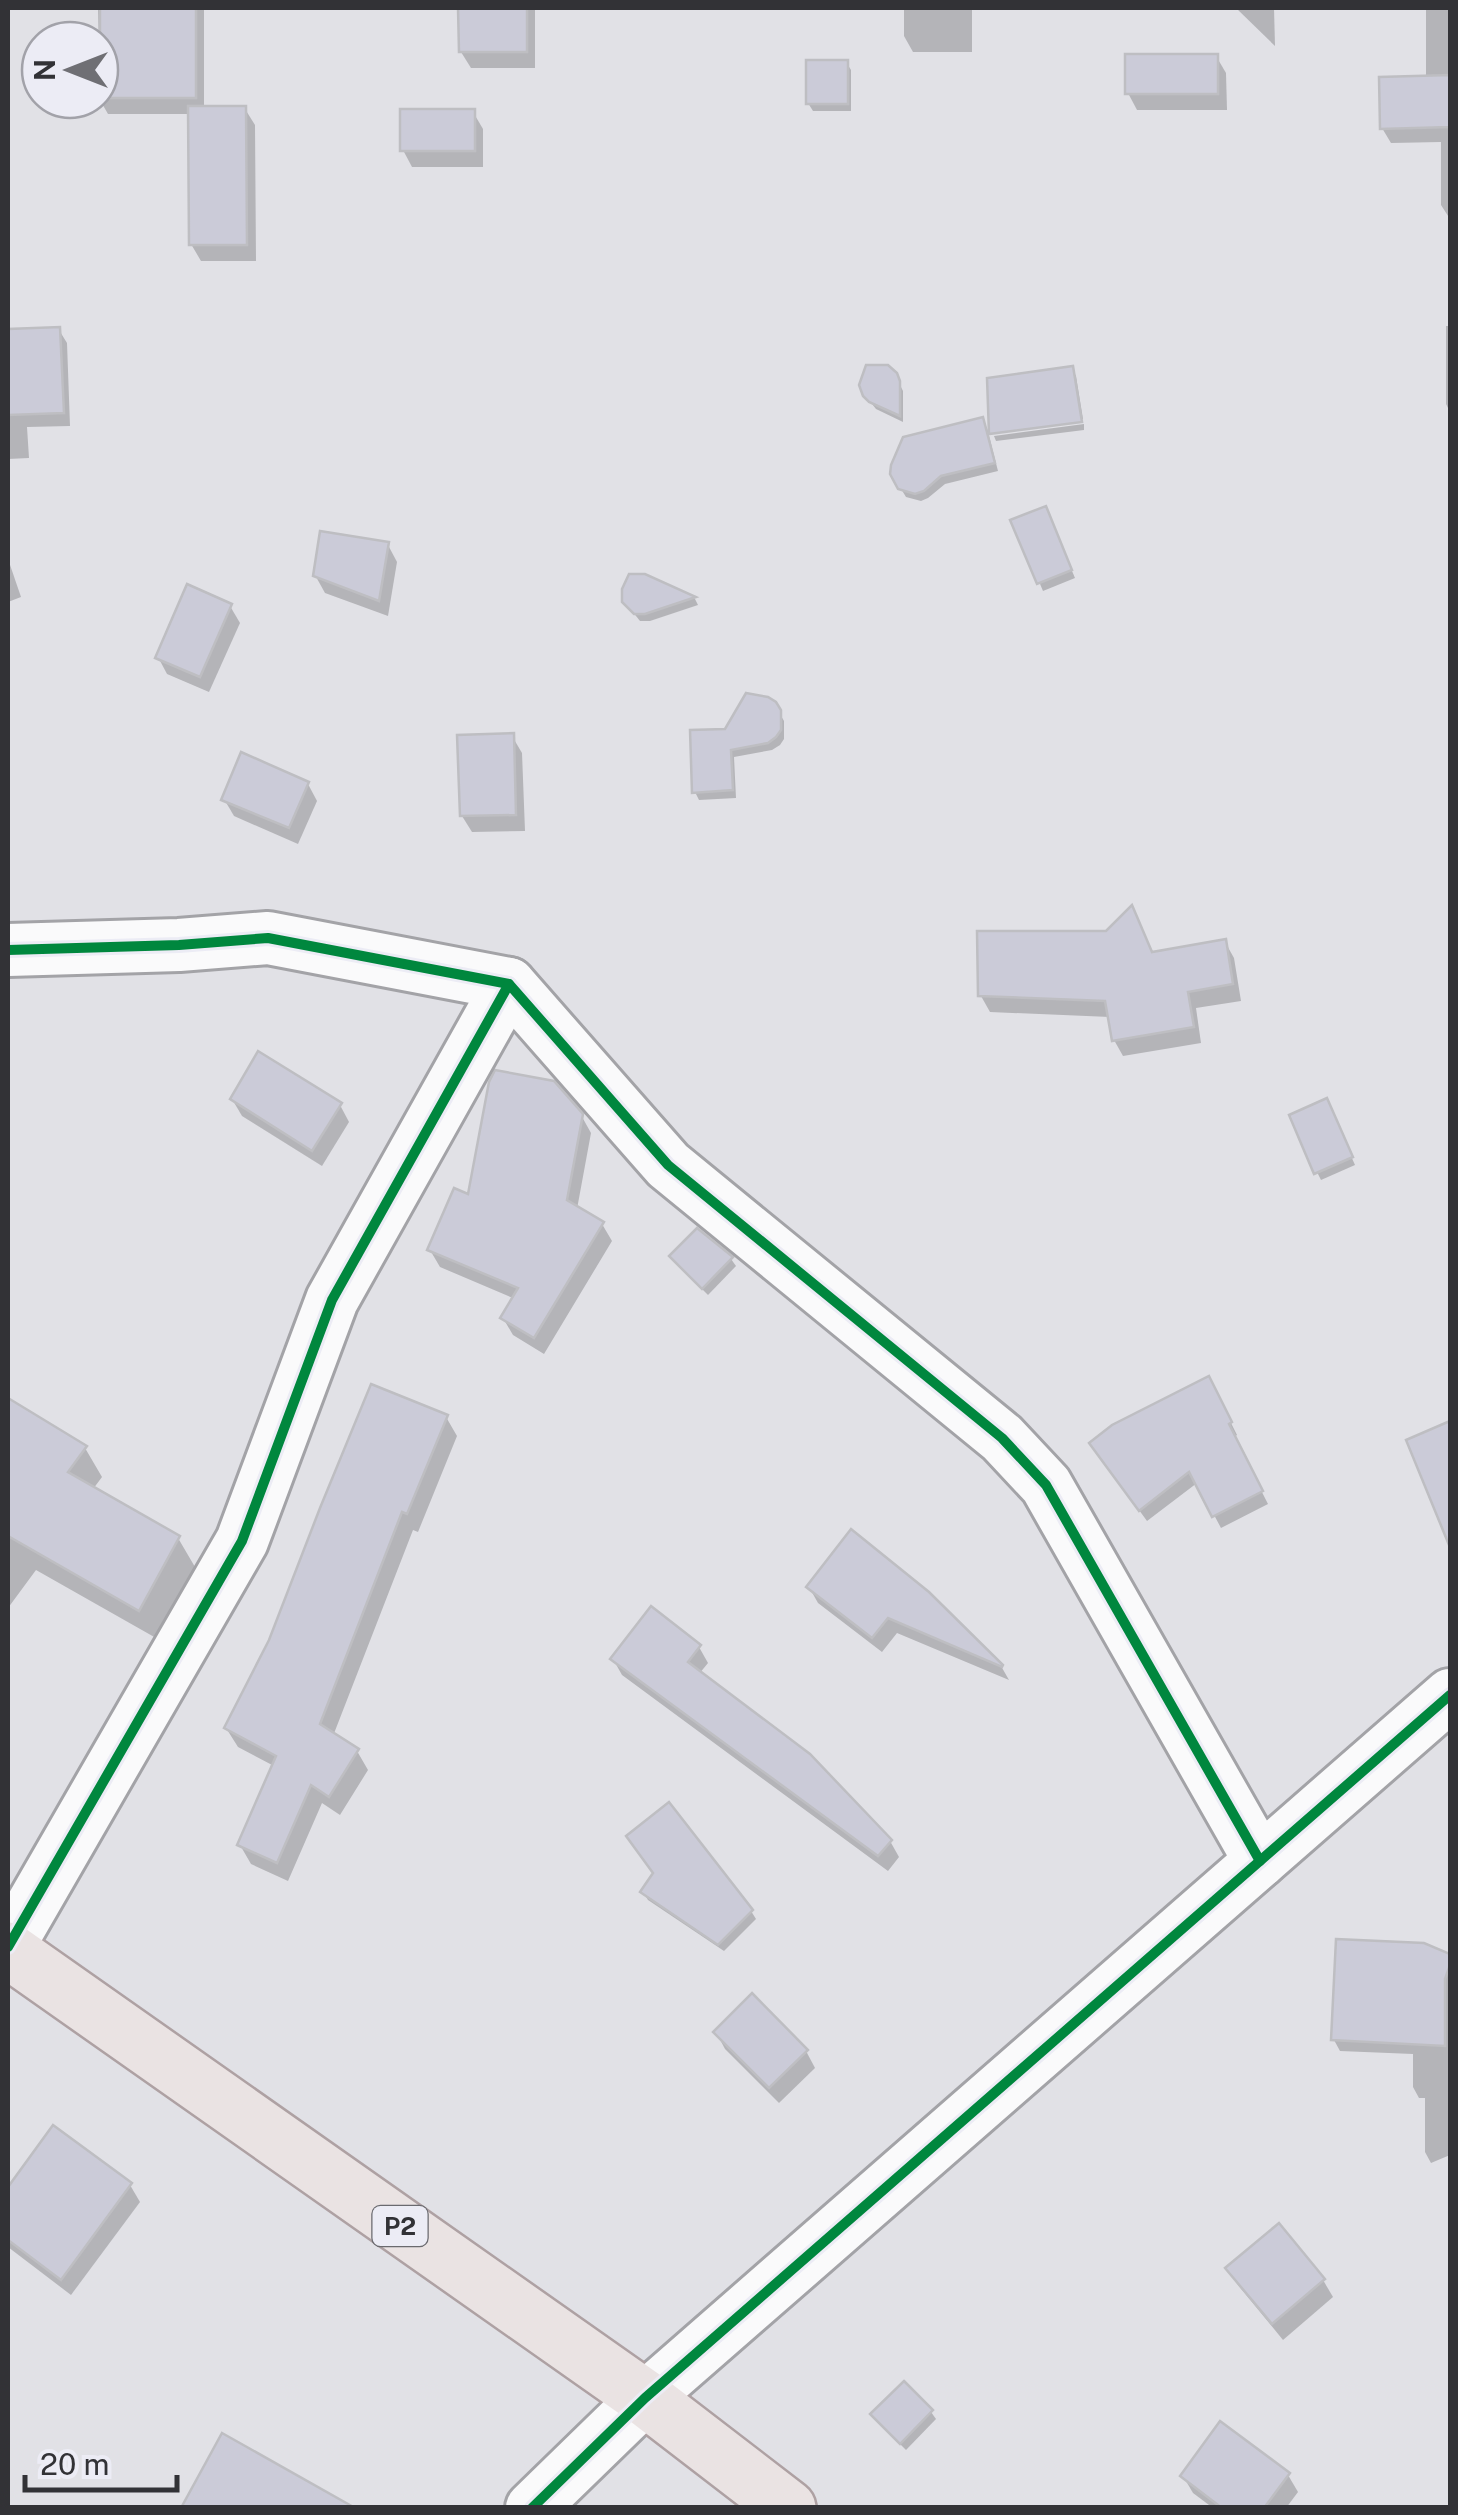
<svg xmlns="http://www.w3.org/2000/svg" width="1458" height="2515" font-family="'Public Sans',sans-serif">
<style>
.shadow{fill:#0003}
.building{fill:#cbcbd8;stroke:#bebec2;stroke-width:2.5}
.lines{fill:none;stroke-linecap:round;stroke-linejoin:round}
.street-casing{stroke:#a3a3a7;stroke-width:58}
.primary-casing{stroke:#aea1a3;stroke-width:60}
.street{stroke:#fafafb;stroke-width:52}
.primary{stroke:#eae3e3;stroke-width:55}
.cycleway-casing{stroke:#ececf5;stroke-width:16}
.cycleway{stroke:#00873e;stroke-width:10}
.labels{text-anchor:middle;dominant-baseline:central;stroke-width:8;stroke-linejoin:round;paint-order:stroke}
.shield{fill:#ececf5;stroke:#6a6a6f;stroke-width:2.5}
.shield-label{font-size:25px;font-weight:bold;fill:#323236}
</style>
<rect width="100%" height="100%" fill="#e1e1e6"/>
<!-- shadow -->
<g class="shadow">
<path d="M98,8h106v101h41l10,16 1,136h-55l-10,-17 -1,-130h-82l-8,-14z"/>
<path d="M461,8h74v60h-64l-10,-16z"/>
<path d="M904,8h68v44h-59l-9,-16z"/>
<path d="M1236,8h38l1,38z"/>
<path d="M1426,8h24v211l-9,-14v-63l-50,1 -9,-15 44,-50z"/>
<path d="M1216,56l10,17 1,37h-90l-9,-17z"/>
<path d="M846,62l5,8v41h-38l-5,-8z"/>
<path d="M473,112l10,17v38h-71l-9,-17z"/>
<path d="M1446,326h4v86l-4,-8z"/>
<path d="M59,330l8,13 3,83 -43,1 2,31 -21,1v-127z"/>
<path d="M1072,369l4,7 7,43 -91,12v3l-3,-54z"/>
<path d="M895,375l8,16v31l-27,-13 -11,-14z"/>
<path d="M982,420l5,8 11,43 -53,13 -17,14 -7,3 -15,-4 -14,-23z"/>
<path d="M1084,424v6l-88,11 -2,-5z"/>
<path d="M1049,517l26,61 -32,13 -29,-69z"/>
<path d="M388,545l9,17 -9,54 -63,-23 -10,-18z"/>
<path d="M8,559l13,38 -13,5z"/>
<path d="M645,577l50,22 3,6 -48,16h-10l-16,-20z"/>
<path d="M230,606l10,17 -31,69 -42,-18 -9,-17z"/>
<path d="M774,704l10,17v18l-4,6 -8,5 -38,7 2,41 -37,2 -4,-8 31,-61z"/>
<path d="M512,736l10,17 3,78 -53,1 -10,-16z"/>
<path d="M308,784l9,17 -19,43 -64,-28 -10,-17z"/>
<path d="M1140,924l13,30 72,-12 9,16 7,43 -45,7 5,35 -78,13 -9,-16 -4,-23 -120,-5 -9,-16 126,-63z"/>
<path d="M232,1099l108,6 9,17 -27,44 -80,-50z"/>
<path d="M1330,1109l25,56 -34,15 -4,-8z"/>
<path d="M581,1115l10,18 -14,76 25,15 10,17 -68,113 -31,-19 -10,-17 12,-19 -75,-32 -10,-17 40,-53z"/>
<path d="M672,1256l59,3 5,7 -28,29 -31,-31z"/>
<path d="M1215,1391l22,44 -3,2 34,67 -47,24 -24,-45 -50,38 -48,-66z"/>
<path d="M8,1401l77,47 17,29 -9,12 85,49 17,29 -39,71 -120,-68 -28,38z"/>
<path d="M446,1417l11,19 -39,96 -5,-2 -80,206 24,15 11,19 -28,45 -18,-12 -34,78 -37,-17 -11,-19 34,-79 -36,-19 -12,-19z"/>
<path d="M1450,1424v105l-2,1 -39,-89z"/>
<path d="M809,1587l119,7 73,72 8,14 -112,-47 -15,19 -64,-49z"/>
<path d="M699,1647l9,16 -9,11 191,167 9,16 -11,14 -266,-196 -9,-16z"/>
<path d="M643,1892l108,19 5,8 -32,32 -76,-51z"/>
<path d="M1423,1945l27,12v198l-19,8 -6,-11v-54h-6l-6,-11v-33l-73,-3 -6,-11z"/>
<path d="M716,2032l90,19 9,17 -36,35 -54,-54z"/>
<path d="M53,2129l77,56 10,17 -69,93 -63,-48v-56z"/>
<path d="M1278,2226l45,54 10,17 -50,43 -45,-55 -10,-16z"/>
<path d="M931,2412l5,7 -30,31 -28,-28 -4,-7z"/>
<path d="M1288,2475l10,17 -12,16h-73l-20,-15 -10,-17z"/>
</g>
<!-- building -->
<g class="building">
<rect x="100" y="8" width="96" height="90"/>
<path d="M458,8h69v44h-68z"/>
<rect x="1125" y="54" width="93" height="40"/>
<rect x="806" y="60" width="42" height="44"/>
<path d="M1450,75v52l-70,2 -1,-52z"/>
<path d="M188,106h58l1,139h-58z"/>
<rect x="400" y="109" width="75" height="42"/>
<path d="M60,327l4,86 -56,2v-86z"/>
<path d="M866,365h22l9,8 3,8v35l-31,-14 -6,-6 -4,-11z"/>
<path d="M1073,366l9,56 -93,12 -2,-56z"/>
<path d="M983,417l12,46 -54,13 -17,15 -9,3 -17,-5 -8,-15 1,-9 12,-28z"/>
<path d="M1046,506l26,64 -35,14 -27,-64z"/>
<path d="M320,531l69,11 -10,59 -66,-25z"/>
<path d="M629,574h16l51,23 -51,17h-11l-12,-12v-13z"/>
<path d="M187,584l45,20 -32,73 -45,-19z"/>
<path d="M746,693l22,4 8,5 5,8v20l-5,7 -8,6 -37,7 2,40 -41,3 -2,-63 35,-1z"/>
<path d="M514,733l2,82 -56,1 -3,-81z"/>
<path d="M241,752l68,30 -20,46 -68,-28z"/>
<path d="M1132,905l20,47 74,-13 7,45 -45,8 6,35 -82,14 -7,-40 -127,-5 -1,-65h129z"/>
<path d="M258,1051l84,52 -30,48 -82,-52z"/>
<path d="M495,1070l59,11 29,33 -16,86 37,22 -70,116 -34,-20 18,-30 -91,-38 27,-62 14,6 21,-112z"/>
<path d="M1327,1098l26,59 -39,17 -25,-59z"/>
<path d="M697,1228l36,29 -31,32 -33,-33z"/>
<path d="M1209,1376l23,46 -3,2 34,67 -51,26 -23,-45 -50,39 -50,-68 23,-18z"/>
<path d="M371,1384l77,31 -41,99 -5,-2 -82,212 39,25 -30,48 -18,-12 -34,78 -40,-18 39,-89 -52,-28 45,-88 51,-132z"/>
<path d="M8,1398l79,48 -19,26 112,64 -41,75 -131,-75z"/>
<path d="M1450,1421v124h-1l-43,-105z"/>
<path d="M851,1529l78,63 74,73 -1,2 -114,-49 -16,20 -66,-51z"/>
<path d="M651,1606l50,39 -13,17 122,92 82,86 -14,16 -268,-197z"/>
<path d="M669,1802l84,108 -35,35 -78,-53 13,-19 -27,-37z"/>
<path d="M1336,1939l88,4 26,11v11l-5,14v67l-114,-6z"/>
<path d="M752,1993l56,57 -39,38 -56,-56z"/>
<path d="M53,2125l79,58 -71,97 -53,-40v-53z"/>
<path d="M1279,2223l46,56 -53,45 -47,-56z"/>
<path d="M904,2381l29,29 -33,34 -30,-30z"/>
<path d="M1220,2421l70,52 -26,35h-42l-42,-32z"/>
<path d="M222,2433l133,75h-174z"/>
</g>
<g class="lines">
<defs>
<g id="street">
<path d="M8,950l171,-5 89,-7 241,46 159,181 334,273 44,47 214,376"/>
<path d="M8,1947l234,-406 90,-241 177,-316"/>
<path d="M532,2508l113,-110 805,-703"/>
</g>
<path id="primary" d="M8,1950l637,448 143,110"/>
</defs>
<!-- street casing -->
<use href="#street" class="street-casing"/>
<!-- primary casing -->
<use href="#primary" class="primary-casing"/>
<!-- street -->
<use href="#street" class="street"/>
<!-- primary -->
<use href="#primary" class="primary"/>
<defs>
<g id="cycleway">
<path d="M8,950l171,-5 89,-7 241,46 159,181 334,273 44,47 214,376"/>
<path d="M8,1947l234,-406 90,-241 177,-316"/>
<path d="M532,2508l113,-110 805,-703"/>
</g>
</defs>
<!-- cycleway casing -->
<use href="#cycleway" class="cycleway-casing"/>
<!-- cycleway -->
<use href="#cycleway" class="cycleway"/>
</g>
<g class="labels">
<!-- shield labels -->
<rect class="shield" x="372.5" y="2206" width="55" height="40" rx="8"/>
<g class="shield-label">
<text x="400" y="2226">P2</text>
</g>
</g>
<!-- border -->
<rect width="1458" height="2515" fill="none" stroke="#323236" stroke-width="20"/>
<!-- north arrow -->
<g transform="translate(70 70) rotate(270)"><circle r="48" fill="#ececf5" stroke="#a2a2a9" stroke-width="2.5"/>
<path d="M0-8L18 38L0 25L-18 38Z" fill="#6f6f74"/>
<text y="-15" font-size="28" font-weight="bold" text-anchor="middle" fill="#323236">N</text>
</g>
<!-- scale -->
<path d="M25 2475v15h152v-15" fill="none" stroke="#323236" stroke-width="5"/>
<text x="40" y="2475" font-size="30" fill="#323236" stroke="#ececf5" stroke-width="8" paint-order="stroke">20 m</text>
</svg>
